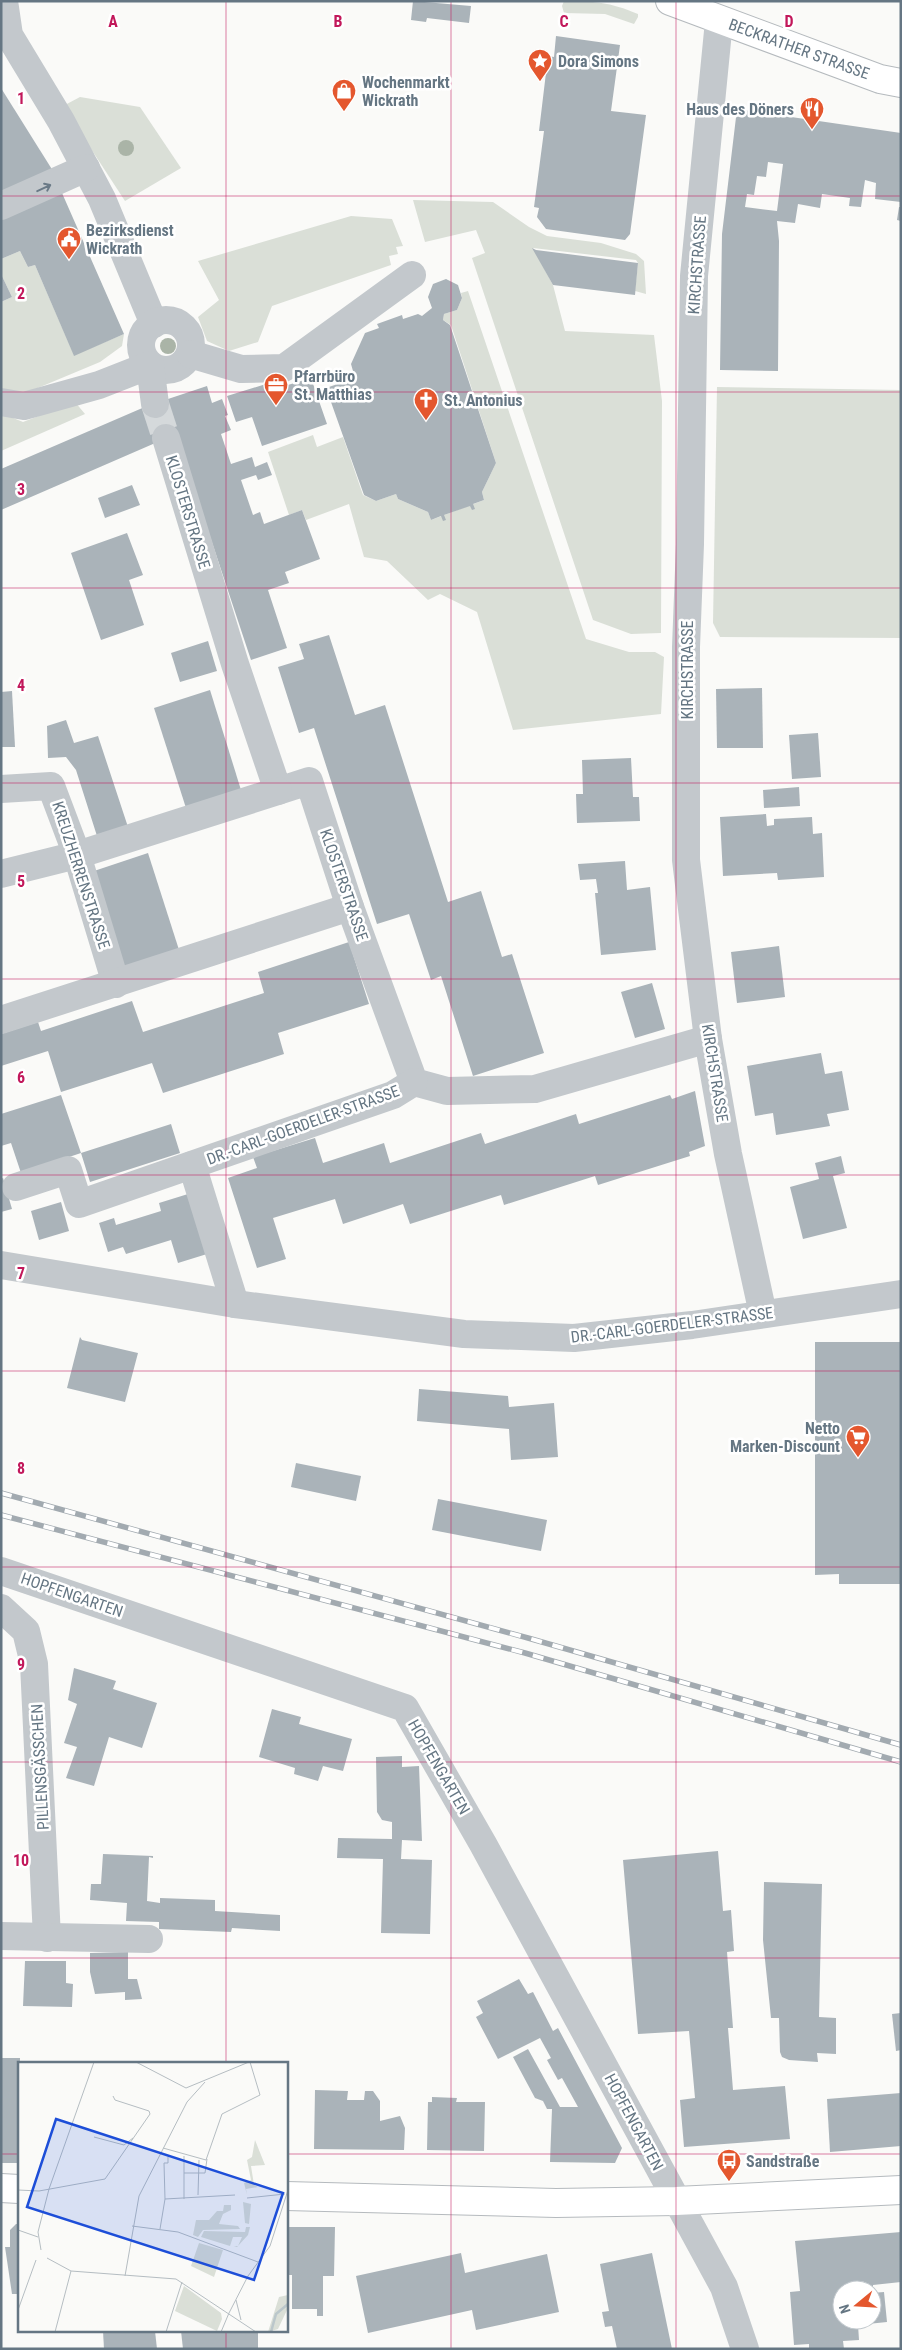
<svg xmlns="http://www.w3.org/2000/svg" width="902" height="2350" font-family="'Roboto Condensed',sans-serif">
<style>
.green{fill:#dadfd7}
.building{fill:#aab3b9;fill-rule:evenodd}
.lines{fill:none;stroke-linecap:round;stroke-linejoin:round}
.minor-tunnel{stroke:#d5d9db;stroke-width:28;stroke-dasharray:28 14;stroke-linecap:butt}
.major-casing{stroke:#b5babe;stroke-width:30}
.minor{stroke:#c3c8cc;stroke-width:28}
.major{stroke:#fff;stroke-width:28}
.rail-casing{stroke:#a2aab0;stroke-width:5.5}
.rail{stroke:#fff;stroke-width:4;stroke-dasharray:11;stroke-linecap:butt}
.tree{fill:#aab4a7}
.oneway{stroke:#6a7a87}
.grid{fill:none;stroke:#c2185b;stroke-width:1;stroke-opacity:0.55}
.labels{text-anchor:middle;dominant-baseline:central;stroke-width:5;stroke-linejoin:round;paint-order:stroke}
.street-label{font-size:16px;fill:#657683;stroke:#fff}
.poi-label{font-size:16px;font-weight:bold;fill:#657683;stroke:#fff;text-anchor:start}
.inset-river{fill:none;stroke:#bbc7cb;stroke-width:2.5}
.inset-road{fill:none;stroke:#b5bdc2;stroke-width:1}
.view{fill:#1d4ed8;fill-opacity:0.15;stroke:#1d4ed8;stroke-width:2.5}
.inset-edge{fill:none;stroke:#657683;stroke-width:2.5}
.grid-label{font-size:16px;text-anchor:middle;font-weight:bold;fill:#c2185b;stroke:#fff;stroke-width:5;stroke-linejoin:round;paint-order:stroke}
</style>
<rect width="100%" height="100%" fill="#fafaf8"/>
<!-- green -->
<g class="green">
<path d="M564,1c29,0 46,1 74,13v3l-4,7 -29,-10 -41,-1 -2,-7z"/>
<path d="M80,97l60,10 41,61 -56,33 -62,-95z"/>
<path d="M413,200l80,2 36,25 18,9 54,7 35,11 8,7 2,33 -11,-3 3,-28 -2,-3 -103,-12 20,37 12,46 89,4 8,66 -1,232 -30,1 -38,-14 -121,-362 13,-5 -9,-23 -51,12z"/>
<path d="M351,216l41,3 11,27 -7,1 2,7 -9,2 2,9 -119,41 -14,36 -29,9 -22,-10 -9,-24 21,-17 -21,-39z"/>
<path d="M20,251l8,16 7,-2 39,90 50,-21 -2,12 -22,16 -79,33 -20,-7v-86l11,-5 -11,-23v-15z"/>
<path d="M468,291l118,348 43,13h26l9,5 -3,57 -148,16 -36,-118 -37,-18 -12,6 -41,-39 -23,-4 -15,-53 -43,16 -4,-10 -13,5 -21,-63 45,-17 4,12 26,-10 20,58 13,6 20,-7 2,5 30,13 3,8 53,-20 -2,-8 14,-29 -45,-138 -8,-5 1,-6 13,-4 5,-12 -1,-5z"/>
<path d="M717,387l184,3v248l-181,-1 -7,-14z"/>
<path d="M75,402l10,12 -84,37v-38l22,9z"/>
</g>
<!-- building -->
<g class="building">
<path d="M413,1l58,5 -2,17 -42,-5 -1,4 -15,-2z"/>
<path d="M556,36l64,9 -9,66 35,4 -16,119 -5,6 -79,-11 -9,-12 2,-9 -5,-1 10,-76h-5l9,-75 6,1z"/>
<path d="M1,88l52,83 -52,27z"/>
<path d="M737,109l164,24v69l-26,-3 1,-16 -11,-3 -4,27 -12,-1 1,-8 -28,-4 -2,14 -22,-4 -3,19 -18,-2 2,20 -1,130 -58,-1 2,-136zM768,162l15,2 -6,47 -32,-4 2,-13 7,1 3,-19 9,1z"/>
<path d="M62,193l62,141 -50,22 -39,-91 -7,2 -8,-16 -19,8v-40z"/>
<path d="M899,207h2v14l-4,-1z"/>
<path d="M532,248l4,2 102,13 -3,32 -82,-10z"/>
<path d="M1,274l11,23 -11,5z"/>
<path d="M446,279l12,6 4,13 -5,12 -13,4 -1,6 7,5 46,138 -14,29 2,8 -11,4 2,5 -3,1 -2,-4 -26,9 2,5 -3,1 -2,-5 -10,4 -3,-8 -30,-13 -2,-5 -20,7 -12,-6 -38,-107 29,-10 -4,-14 14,-31 14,-5 -2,-4 25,-9 1,4 15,-5 4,2 10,-8 -4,-11 5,-13z"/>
<path d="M311,378l16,46 -65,22 -10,-29 -16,5 -9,-26 39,-12 2,7z"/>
<path d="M207,386l5,17 10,-4 6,16 -3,1 6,14 -10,4 10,30 21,-7 3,10 12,-5 5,13 -14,5 -2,-5 -15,5 12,35 7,-3 4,12 38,-14 18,49 -35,13 4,11 -21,7 19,58 -36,12 -75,-226 -175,76v-41l146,-63z"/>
<path d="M132,485l8,20 -35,13 -7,-20z"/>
<path d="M127,533l16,42 -14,5 15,45 -43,15 -30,-87z"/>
<path d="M329,635l26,80 30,-10 63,197 33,-11 21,66 10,-3 32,99 -71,23 -32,-100 -10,4 -22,-66 -32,10 -63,-196 -15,5 -21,-66 26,-8 -5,-15z"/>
<path d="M208,641l9,30 -37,11 -9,-29z"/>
<path d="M762,688l1,60h-46l-1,-59z"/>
<path d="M210,690l31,100 -55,18 -32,-100z"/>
<path d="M12,691l3,56h-14v-55z"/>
<path d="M66,720l8,23 24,-7 30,91 -31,9 -21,-66 -10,-13 -18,1 -1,-32z"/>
<path d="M818,733l3,44 -29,2 -3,-44z"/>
<path d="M631,758l2,39h6l1,24 -63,2 -1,-29h7l-1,-34z"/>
<path d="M799,787l1,19 -36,2 -1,-18z"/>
<path d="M766,814l1,12 7,-1v-6l38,-2 1,17 9,-1 2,44 -46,3 -1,-7 -54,3 -3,-59z"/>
<path d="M148,853l32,100 -56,18 -33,-99z"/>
<path d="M625,861l2,29 23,-3 6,63 -55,5 -6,-62h3l-2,-14 -16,1 -2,-16z"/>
<path d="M349,942l20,62 -91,29 6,21 -121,39 -11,-30 -91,29 -13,-41 -47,15v-32l37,-12 3,9 91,-30 11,31 121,-39 -6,-21z"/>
<path d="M779,946l6,51 -48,6 -6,-51z"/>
<path d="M652,983l13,46 -30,9 -14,-46z"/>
<path d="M821,1053l4,21 17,-3 7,39 -22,4 3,12 -54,9 -3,-22 -18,3 -8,-50z"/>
<path d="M695,1091l10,55 -16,6 1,4 -92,29 -3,-9 -91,29 -3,-10 -91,29 -7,-20 -60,20 -8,-25 -62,19 13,41 -29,9 -29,-90 29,-10 -4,-11 62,-19 8,25 61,-20 6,20 91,-30 4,11 91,-30 3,10 91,-29 2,4z"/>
<path d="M61,1095l20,58 90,-29 9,29 -90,29 -9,-29 -60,20 -10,-30 -10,3v-32z"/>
<path d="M841,1156l4,17 -12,3 14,52 -44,11 -13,-52 29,-8 -4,-16z"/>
<path d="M3,1178l9,31 -11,3v-33z"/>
<path d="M188,1194l19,60 -29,9 -7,-23 -45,14 -3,-7 -15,5 -9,-29 15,-5 2,7 45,-14 -2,-8z"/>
<path d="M61,1202l8,29 -30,9 -8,-29z"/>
<path d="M80,1337l2,3 56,13 -13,49 -58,-14z"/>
<path d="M815,1342h86v242h-62v-10l-24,1z"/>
<path d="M419,1389l89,7 1,11 45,-4 4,54 -47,3 -2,-31 -92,-8z"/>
<path d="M296,1463l65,13 -5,25 -65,-14z"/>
<path d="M438,1499l109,21 -6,31 -109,-21z"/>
<path d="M74,1668l42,13 -3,8 44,14 -15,45 -33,-11 -15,49 -28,-8 11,-31 -13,-4 13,-39 -9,-4z"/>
<path d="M272,1709l29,8 -2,7 53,15 -9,32 -20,-5 -5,15 -24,-7 1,-6 -36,-11z"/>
<path d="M402,1756v11l17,-1 3,75 -20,-1 -1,19 31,1 -2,74 -49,-1 2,-74 -46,-1 1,-20 54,1v-17l-10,-2 -5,-8 -1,-55z"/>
<path d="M718,1851l5,60 8,-1 3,41 -7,1 6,76h-5l5,62 52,-4 5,53 -106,8 -4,-47 15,-2 -6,-67 -51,3 -15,-174z"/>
<path d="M103,1854l50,2v2l-4,-1 -2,44 13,2v-5l55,2v11l65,4v16l-48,-3 -1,4 -72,-3v-7l-33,-1 1,-18 -37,-3 1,-16h10z"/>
<path d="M764,1882l58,2 -3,133 17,1v36l-19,-1 1,9 -29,-2 -7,-3 -2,-5 -1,-34h-8l-8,-78z"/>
<path d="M128,1952v27h9l5,20 -17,1v-8l-30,2 -5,-22v-19z"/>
<path d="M25,1961h41v22l7,1 -1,23 -49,-1z"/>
<path d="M519,1979l9,15 5,-2 20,39 5,-3 64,120 -7,15 -65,-1 2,-53h-5l-4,-8 -8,-3 -22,-41 15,-8 32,58h18l-16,-29 -4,2 -11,-20 4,-2 -11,-20 -42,21 -22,-42 7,-4 -6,-12z"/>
<path d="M901,2013v37l-5,1 -4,-37z"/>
<path d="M1,2058h19l-3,105h-16z"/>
<path d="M315,2090l33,1 -1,9h17l1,-9h8l7,10v20l20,-5 5,12 -1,22 -90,-1z"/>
<path d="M901,2093v53l-71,6 -3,-53z"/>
<path d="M432,2097l25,1 -1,4h29l-1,49 -57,-1 1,-48h4z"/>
<path d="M16,2224h3v70h-7l-7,-47h5v-17z"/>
<path d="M286,2227h49l-1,49h-11v40h-6v-7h-25v-34h-6z"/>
<path d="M901,2232v50l-28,3v5h-31v30h30v-27l12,-1 3,30 -29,3 1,15 -16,1 1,8h-35v-5l-15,1 -4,-53 10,-1 -5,-50z"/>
<path d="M461,2253l4,20 82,-19 12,58 -83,18 -4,-20 -104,23 -12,-57z"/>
<path d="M652,2253l20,96h-55l-5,-23 -7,1 -3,-15 7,-1 -9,-47z"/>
<path d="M103,2331h52l2,18h-53z"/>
<path d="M181,2331h77v18h-75z"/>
</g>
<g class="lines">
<!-- minor-tunnel -->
<path class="minor-tunnel" d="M155,404l11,34"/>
<defs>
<g id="major">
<path d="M670,1l210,78 21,4"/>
<path d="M1,2188l18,1"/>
<path d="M286,2196l270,7 120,-2 225,-11"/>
</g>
</defs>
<!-- major casing -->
<use href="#major" class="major-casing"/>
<!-- minor -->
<g class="minor">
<path d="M4,1l5,34 52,86 41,78 52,125"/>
<path d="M719,21l-25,255 -4,268 -4,103v213l22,179 20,115 35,160"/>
<path d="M1,206l85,-38"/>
<circle cx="166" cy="345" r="25"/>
<path d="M190,354l51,15 43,-1 128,-93"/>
<path d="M1,402l23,4 75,-21 51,-20 5,39"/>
<path d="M166,438l69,226 43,127 31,-10 41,126 64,175 33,9 88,-2 173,-50"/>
<path d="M1,789l50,-3 26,69 39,129"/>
<path d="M1,874l76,-19 201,-64"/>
<path d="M1,1020l349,-113"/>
<path d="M192,1165l43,139"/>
<path d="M16,1187l52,-17 11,34 314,-109 21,-13"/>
<path d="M1,1265l234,39 229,30 110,4 118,-13 209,-31"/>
<path d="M1,1571l404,137 78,136 241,443 21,62"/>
<path d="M1,1608l25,23 8,33 13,274"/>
<path d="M1,1936l148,3"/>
</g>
<!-- major -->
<use href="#major" class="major"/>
<defs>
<g id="rail">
<path d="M1,1493l527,145 373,107"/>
<path d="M1,1515l524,138 376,109"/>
</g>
</defs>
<!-- rail casing -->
<use href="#rail" class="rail-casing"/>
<!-- rail -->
<use href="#rail" class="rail"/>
</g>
<!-- trees -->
<g class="tree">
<circle cx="126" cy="148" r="8"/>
<circle cx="168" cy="346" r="8"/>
</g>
<!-- one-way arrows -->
<defs><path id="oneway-shaft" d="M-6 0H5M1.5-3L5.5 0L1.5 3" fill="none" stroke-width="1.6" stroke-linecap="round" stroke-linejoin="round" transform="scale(1.25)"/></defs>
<use class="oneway" href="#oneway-shaft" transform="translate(44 188) rotate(-25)"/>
<!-- grid -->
<path class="grid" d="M226,1v2063M451,1v2348M676,1v2348M1,196h900M1,392h900M1,588h900M1,783h900M1,979h900M1,1175h900M1,1371h900M1,1567h900M1,1762h900M1,1958h900M1,2154h18M286,2154h615M226,2331v18"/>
<!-- icons -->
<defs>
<symbol id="sight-pin" viewBox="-11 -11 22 30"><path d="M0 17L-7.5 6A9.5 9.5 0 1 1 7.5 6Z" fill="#e4572e" stroke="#fff"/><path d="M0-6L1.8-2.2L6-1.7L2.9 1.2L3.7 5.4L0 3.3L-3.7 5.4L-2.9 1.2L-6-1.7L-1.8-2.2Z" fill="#fff"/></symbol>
<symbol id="shop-pin" viewBox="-11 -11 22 30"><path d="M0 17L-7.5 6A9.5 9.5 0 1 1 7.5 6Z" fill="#e4572e" stroke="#fff"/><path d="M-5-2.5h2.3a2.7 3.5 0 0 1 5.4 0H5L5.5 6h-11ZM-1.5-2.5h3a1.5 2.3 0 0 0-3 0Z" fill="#fff"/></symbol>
<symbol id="restaurant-pin" viewBox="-11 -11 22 30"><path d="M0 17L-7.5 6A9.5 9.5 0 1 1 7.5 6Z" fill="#e4572e" stroke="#fff"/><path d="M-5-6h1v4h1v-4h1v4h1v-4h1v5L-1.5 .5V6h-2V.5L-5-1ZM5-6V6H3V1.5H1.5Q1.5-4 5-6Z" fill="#fff"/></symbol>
<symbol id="civic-pin" viewBox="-11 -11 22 30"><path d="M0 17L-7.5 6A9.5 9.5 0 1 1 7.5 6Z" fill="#e4572e" stroke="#fff"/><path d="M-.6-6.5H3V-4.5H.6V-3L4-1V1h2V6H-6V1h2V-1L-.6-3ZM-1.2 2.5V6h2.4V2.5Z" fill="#fff"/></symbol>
<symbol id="office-pin" viewBox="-11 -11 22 30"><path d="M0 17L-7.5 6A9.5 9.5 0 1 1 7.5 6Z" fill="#e4572e" stroke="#fff"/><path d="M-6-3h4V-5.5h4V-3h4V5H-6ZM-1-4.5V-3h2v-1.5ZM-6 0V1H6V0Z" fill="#fff"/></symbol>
<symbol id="church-pin" viewBox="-11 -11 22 30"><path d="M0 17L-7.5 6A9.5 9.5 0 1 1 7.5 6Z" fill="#e4572e" stroke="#fff"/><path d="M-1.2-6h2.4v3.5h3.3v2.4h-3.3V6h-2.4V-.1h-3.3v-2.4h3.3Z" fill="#fff"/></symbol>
<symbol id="supermarket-pin" viewBox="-11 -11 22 30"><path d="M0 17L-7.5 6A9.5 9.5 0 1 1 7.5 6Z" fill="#e4572e" stroke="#fff"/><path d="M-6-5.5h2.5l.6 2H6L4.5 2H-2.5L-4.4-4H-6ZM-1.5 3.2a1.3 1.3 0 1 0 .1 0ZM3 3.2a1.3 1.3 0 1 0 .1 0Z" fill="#fff"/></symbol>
<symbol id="bus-pin" viewBox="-11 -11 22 30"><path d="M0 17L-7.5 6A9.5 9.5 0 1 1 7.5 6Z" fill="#e4572e" stroke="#fff"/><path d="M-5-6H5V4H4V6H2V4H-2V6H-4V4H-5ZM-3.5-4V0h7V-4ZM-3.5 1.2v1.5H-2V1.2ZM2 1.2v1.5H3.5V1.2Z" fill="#fff"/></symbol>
</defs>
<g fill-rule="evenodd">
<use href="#sight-pin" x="526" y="47" width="28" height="38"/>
<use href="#shop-pin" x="330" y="77" width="28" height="38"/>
<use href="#restaurant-pin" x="798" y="95" width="28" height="38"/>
<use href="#civic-pin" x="55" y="225" width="28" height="38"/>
<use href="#office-pin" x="262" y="371" width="28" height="38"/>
<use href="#church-pin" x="412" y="386" width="28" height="38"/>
<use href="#supermarket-pin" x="844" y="1423" width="28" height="38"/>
<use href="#bus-pin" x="715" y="2147" width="28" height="38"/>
</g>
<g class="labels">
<!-- street labels -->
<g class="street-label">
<text transform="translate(799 49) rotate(20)">BECKRATHER STRASSE</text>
<text transform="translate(697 265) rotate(-86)">KIRCHSTRASSE</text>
<text transform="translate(188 512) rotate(73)">KLOSTERSTRASSE</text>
<text transform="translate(687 670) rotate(-90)">KIRCHSTRASSE</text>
<text transform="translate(81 875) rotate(72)">KREUZHERRENSTRASSE</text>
<text transform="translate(344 885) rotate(71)">KLOSTERSTRASSE</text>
<text transform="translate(715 1073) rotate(81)">KIRCHSTRASSE</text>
<text transform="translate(303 1125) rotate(-20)">DR.-CARL-GOERDELER-STRASSE</text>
<text transform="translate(672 1325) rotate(-7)">DR.-CARL-GOERDELER-STRASSE</text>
<text transform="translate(72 1595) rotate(19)">HOPFENGARTEN</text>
<text transform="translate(40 1767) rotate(-93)">PILLENSGÄSSCHEN</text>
<text transform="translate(439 1767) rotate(60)">HOPFENGARTEN</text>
<text transform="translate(634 2122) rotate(62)">HOPFENGARTEN</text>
</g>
<!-- poi labels -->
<g class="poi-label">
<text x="558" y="61">Dora Simons</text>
<text x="362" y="82">Wochenmarkt<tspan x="362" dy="18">Wickrath</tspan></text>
<text x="794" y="109" text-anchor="end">Haus des Döners</text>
<text x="86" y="230">Bezirksdienst<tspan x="86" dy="18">Wickrath</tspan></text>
<text x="294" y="376">Pfarrbüro<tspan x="294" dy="18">St. Matthias</tspan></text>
<text x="444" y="400">St. Antonius</text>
<text x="840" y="1428" text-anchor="end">Netto<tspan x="840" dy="18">Marken-Discount</tspan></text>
<text x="746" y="2161">Sandstraße</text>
</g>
</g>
<!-- overview -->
<g transform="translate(18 2062)">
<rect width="270" height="270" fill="#fafaf8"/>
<path d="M237,78l10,25 -14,1 3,19 4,2 -12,2 1,6 -3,-12 7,-3 -4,-20 5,-3zM225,140l8,2 -2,20 -4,-1zM206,143h7v5l-8,4 -4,10 19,2 2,3 -37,1 -5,7 -5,-2 3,-15h13l8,-9h6zM228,165h4l-2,8 -11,12 -3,-1h4l4,-9h-9l-3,9 -29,-9 3,-6 41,1zM181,181l24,7 -9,27 -23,-11zM166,224l37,27 1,6 -5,12 -42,-20zM270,233v13l-10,21 -10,3 11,-35z" fill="#dadfd7"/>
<path class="inset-river" d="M253,270l5,-18 12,-10"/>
<path class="inset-road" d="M118,0l50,26 63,-26M76,75l30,8 9,-7M145,86l43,12 16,-46 38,-19 -10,-33M166,111h21l2,-14M0,128l21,1 66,-12 45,-65 -1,-3 -34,-11 -2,-4M180,133l1,-35M229,136l38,-4M147,137l-1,-36h4v-6M166,137v-43M114,164l46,6 80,30M142,167l5,-30 70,-4M0,168l20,7M23,188l-3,-18 11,-43 45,-127M29,196l24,13 105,8 80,53M107,214l14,-80 48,-94 18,-20M218,238l5,20M0,248l18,-50M211,251l19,-37 22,-30 18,-56M37,270l16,-61M148,270l16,-50M203,270l8,-19"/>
<path class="view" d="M38,57l227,74 -29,87 -227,-73z"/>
<rect width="270" height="270" class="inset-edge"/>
</g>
<g class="grid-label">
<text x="113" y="27">A</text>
<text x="338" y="27">B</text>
<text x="564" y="27">C</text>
<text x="789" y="27">D</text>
<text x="21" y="104">1</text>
<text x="21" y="299">2</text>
<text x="21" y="495">3</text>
<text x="21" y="691">4</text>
<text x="21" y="887">5</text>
<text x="21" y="1083">6</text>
<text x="21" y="1279">7</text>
<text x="21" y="1474">8</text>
<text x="21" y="1670">9</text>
<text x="21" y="1866">10</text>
</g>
<!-- border -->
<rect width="902" height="2350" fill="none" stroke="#657683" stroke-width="5"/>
<!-- north arrow -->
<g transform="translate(857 2305) rotate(252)"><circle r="24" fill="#ffffff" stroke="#c1c8cd"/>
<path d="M0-4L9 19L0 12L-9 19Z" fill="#e4572e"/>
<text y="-8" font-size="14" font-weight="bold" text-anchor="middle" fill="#657683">N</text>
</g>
</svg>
